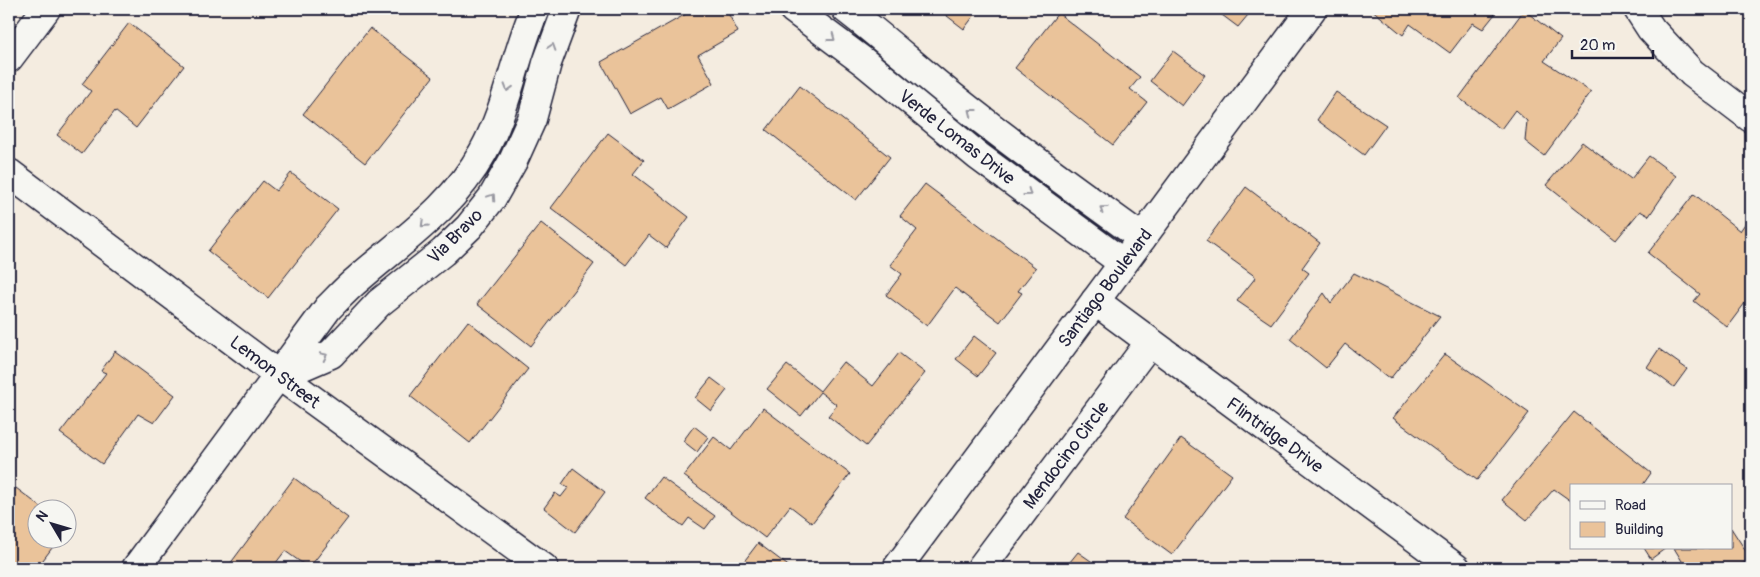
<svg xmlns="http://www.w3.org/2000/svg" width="1760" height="577" font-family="Pangolin,sans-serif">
	<rect width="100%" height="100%" fill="#f4ece0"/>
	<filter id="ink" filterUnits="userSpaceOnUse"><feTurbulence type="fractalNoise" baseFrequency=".02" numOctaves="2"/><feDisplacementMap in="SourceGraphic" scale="10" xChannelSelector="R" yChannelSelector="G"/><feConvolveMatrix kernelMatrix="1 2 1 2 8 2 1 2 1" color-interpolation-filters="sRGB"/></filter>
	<g filter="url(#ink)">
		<path fill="#eac39a" stroke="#22223b" d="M695,9H726L738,32L698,55L714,83L668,109L661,97L630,114L601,62Z
			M938,9H979L964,29Z
			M1214,9H1253L1238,27Z
			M1371,9H1499L1483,29L1473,23L1450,53L1410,24L1403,35Z
			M1524,10L1561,39L1544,61L1591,92L1544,156L1525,141L1527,121L1515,110L1501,129L1459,98Z
			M1058,13L1140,77L1130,89L1147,102L1113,145L1015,68Z
			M129,23L184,66L136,128L115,111L82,154L57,135L91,91L82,84Z
			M370,28L433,77L365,163L303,114Z
			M1173,51L1205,75L1182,106L1150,81Z
			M800,86L890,157L856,200L766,130Z
			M1336,92L1386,125L1364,155L1317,120Z
			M608,133L644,160L633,174L689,217L666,248L649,235L626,265L551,208Z
			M1582,142L1631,179L1649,156L1676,176L1649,216L1640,211L1616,240L1546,185Z
			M291,173L338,209L268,298L208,251L263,181L276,191Z
			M925,184L1036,268L1018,291L1022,293L1000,322L955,288L927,326L886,295L902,274L890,265L917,230L900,216Z
			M1246,187L1320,243L1302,268L1309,273L1271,324L1237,301L1256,277L1206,241Z
			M1694,194L1740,231L1749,218L1751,219V295L1727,327L1694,301L1700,294L1648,253Z
			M541,223L594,264L531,346L477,304Z
			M1354,273L1440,316L1390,379L1345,344L1326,368L1290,339L1324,293L1331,303Z
			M468,321L528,369L470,443L410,396Z
			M974,336L996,353L978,376L956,359Z
			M1659,349L1687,369L1674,387L1647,367Z
			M115,351L175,395L154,423L138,414L102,464L60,433L106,373L101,371Z
			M899,353L925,373L866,446L828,416L837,405L820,392L801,416L767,389L787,365L820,391L843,362L873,386Z
			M1445,354L1529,413L1477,480L1393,418Z
			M711,378L727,390L711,411L695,398Z
			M763,408L850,474L812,523L790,506L765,538L684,476L714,437L731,450Z
			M1574,412L1651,473L1642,486H1571V501L1554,489L1527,520L1502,500Z
			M694,426L708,437L697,452L683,441Z
			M1181,438L1232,475L1172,555L1123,519Z
			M573,468L605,492L575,532L544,508L555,493L561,497L568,488L562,484Z
			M661,477L715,516L705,529L689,518L683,526L645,498Z
			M294,478L348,518L309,568L285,551L272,568H227Z
			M16,488L45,510H38V540H58L37,568H9V498Z
			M1731,528L1751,559L1734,568H1681L1685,566L1674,548H1731Z
			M758,543L791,568H739Z
			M1644,548H1666L1651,559Z
			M1078,552L1101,568H1065Z"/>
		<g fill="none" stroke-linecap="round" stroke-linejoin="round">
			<defs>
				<path id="minor" d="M793,9L864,62L978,156L1123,263
					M846,9C884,38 920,71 958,101C1018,149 1080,193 1142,238
					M1638,9L1651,29L1692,73L1751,118
					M9,58L46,9
					M1095,301L1456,568
					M280,376L331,354L379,303L443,252L469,227L492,198L513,161L532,119L547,63L567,9
					M136,568L328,308C338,298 347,288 358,279C405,238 452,208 483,152C508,107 515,55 535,9
					M981,568L1150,342"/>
				<path id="tertiary" d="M9,173L280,376L544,568
					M897,568L1312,9"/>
			</defs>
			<use href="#minor" stroke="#22223b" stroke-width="31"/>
			<use href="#tertiary" stroke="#22223b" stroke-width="31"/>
			<use href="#minor" stroke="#f6f6f2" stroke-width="28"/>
			<use href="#tertiary" stroke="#f6f6f2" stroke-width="28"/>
		</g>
		<defs><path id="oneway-chevron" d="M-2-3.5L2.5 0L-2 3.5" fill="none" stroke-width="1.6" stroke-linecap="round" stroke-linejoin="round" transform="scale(1.25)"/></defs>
		<g stroke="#9797a0">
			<use href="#oneway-chevron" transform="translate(832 38) rotate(37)"/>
			<use href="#oneway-chevron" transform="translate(552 47) rotate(-72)"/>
			<use href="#oneway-chevron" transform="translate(508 88) rotate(107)"/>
			<use href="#oneway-chevron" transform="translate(972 112) rotate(-142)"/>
			<use href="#oneway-chevron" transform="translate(1028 193) rotate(36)"/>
			<use href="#oneway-chevron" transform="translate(492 197) rotate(-56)"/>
			<use href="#oneway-chevron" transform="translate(1103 209) rotate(-144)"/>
			<use href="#oneway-chevron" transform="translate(424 224) rotate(136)"/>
			<use href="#oneway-chevron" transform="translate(324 356) rotate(-26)"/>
		</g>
	</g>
	<g text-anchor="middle" stroke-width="4.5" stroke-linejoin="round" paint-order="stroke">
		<g font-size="18" fill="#22223b" stroke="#f6f6f2">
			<text transform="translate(957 137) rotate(38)" y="6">Verde Lomas Drive</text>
			<text transform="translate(455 236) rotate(-45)" y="6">Via Bravo</text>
			<text transform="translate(1105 288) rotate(-53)" y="6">Santiago Boulevard</text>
			<text transform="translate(275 372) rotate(37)" y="6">Lemon Street</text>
			<text transform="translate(1275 435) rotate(36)" y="6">Flintridge Drive</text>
			<text transform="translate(1066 455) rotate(-53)" y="6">Mendocino Circle</text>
		</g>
	</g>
	<rect width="1760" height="577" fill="none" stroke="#f6f6f2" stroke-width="30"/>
	<rect x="15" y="15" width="1730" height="547" fill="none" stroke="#22223b" stroke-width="2" filter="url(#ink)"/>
	<rect x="1570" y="484" width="162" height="65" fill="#f6f6f2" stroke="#a1a1a9"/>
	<rect x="1580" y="501" width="25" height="8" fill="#f6f6f2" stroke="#a1a1a9"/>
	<text x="1615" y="510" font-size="15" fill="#22223b">Road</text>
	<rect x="1580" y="522" width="25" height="15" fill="#eac39a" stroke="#a1a1a9"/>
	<text x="1615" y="534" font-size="15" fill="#22223b">Building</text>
	<g transform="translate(52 524) rotate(308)"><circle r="24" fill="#f6f6f2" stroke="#a1a1a9"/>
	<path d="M0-4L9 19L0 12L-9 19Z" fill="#22223b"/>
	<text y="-8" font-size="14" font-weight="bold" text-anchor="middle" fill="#22223b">N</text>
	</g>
	<path d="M1572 50v8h81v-8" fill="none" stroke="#22223b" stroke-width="2.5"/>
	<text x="1580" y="50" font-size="15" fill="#22223b" stroke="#f6f6f2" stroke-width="4" paint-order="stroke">20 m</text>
</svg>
